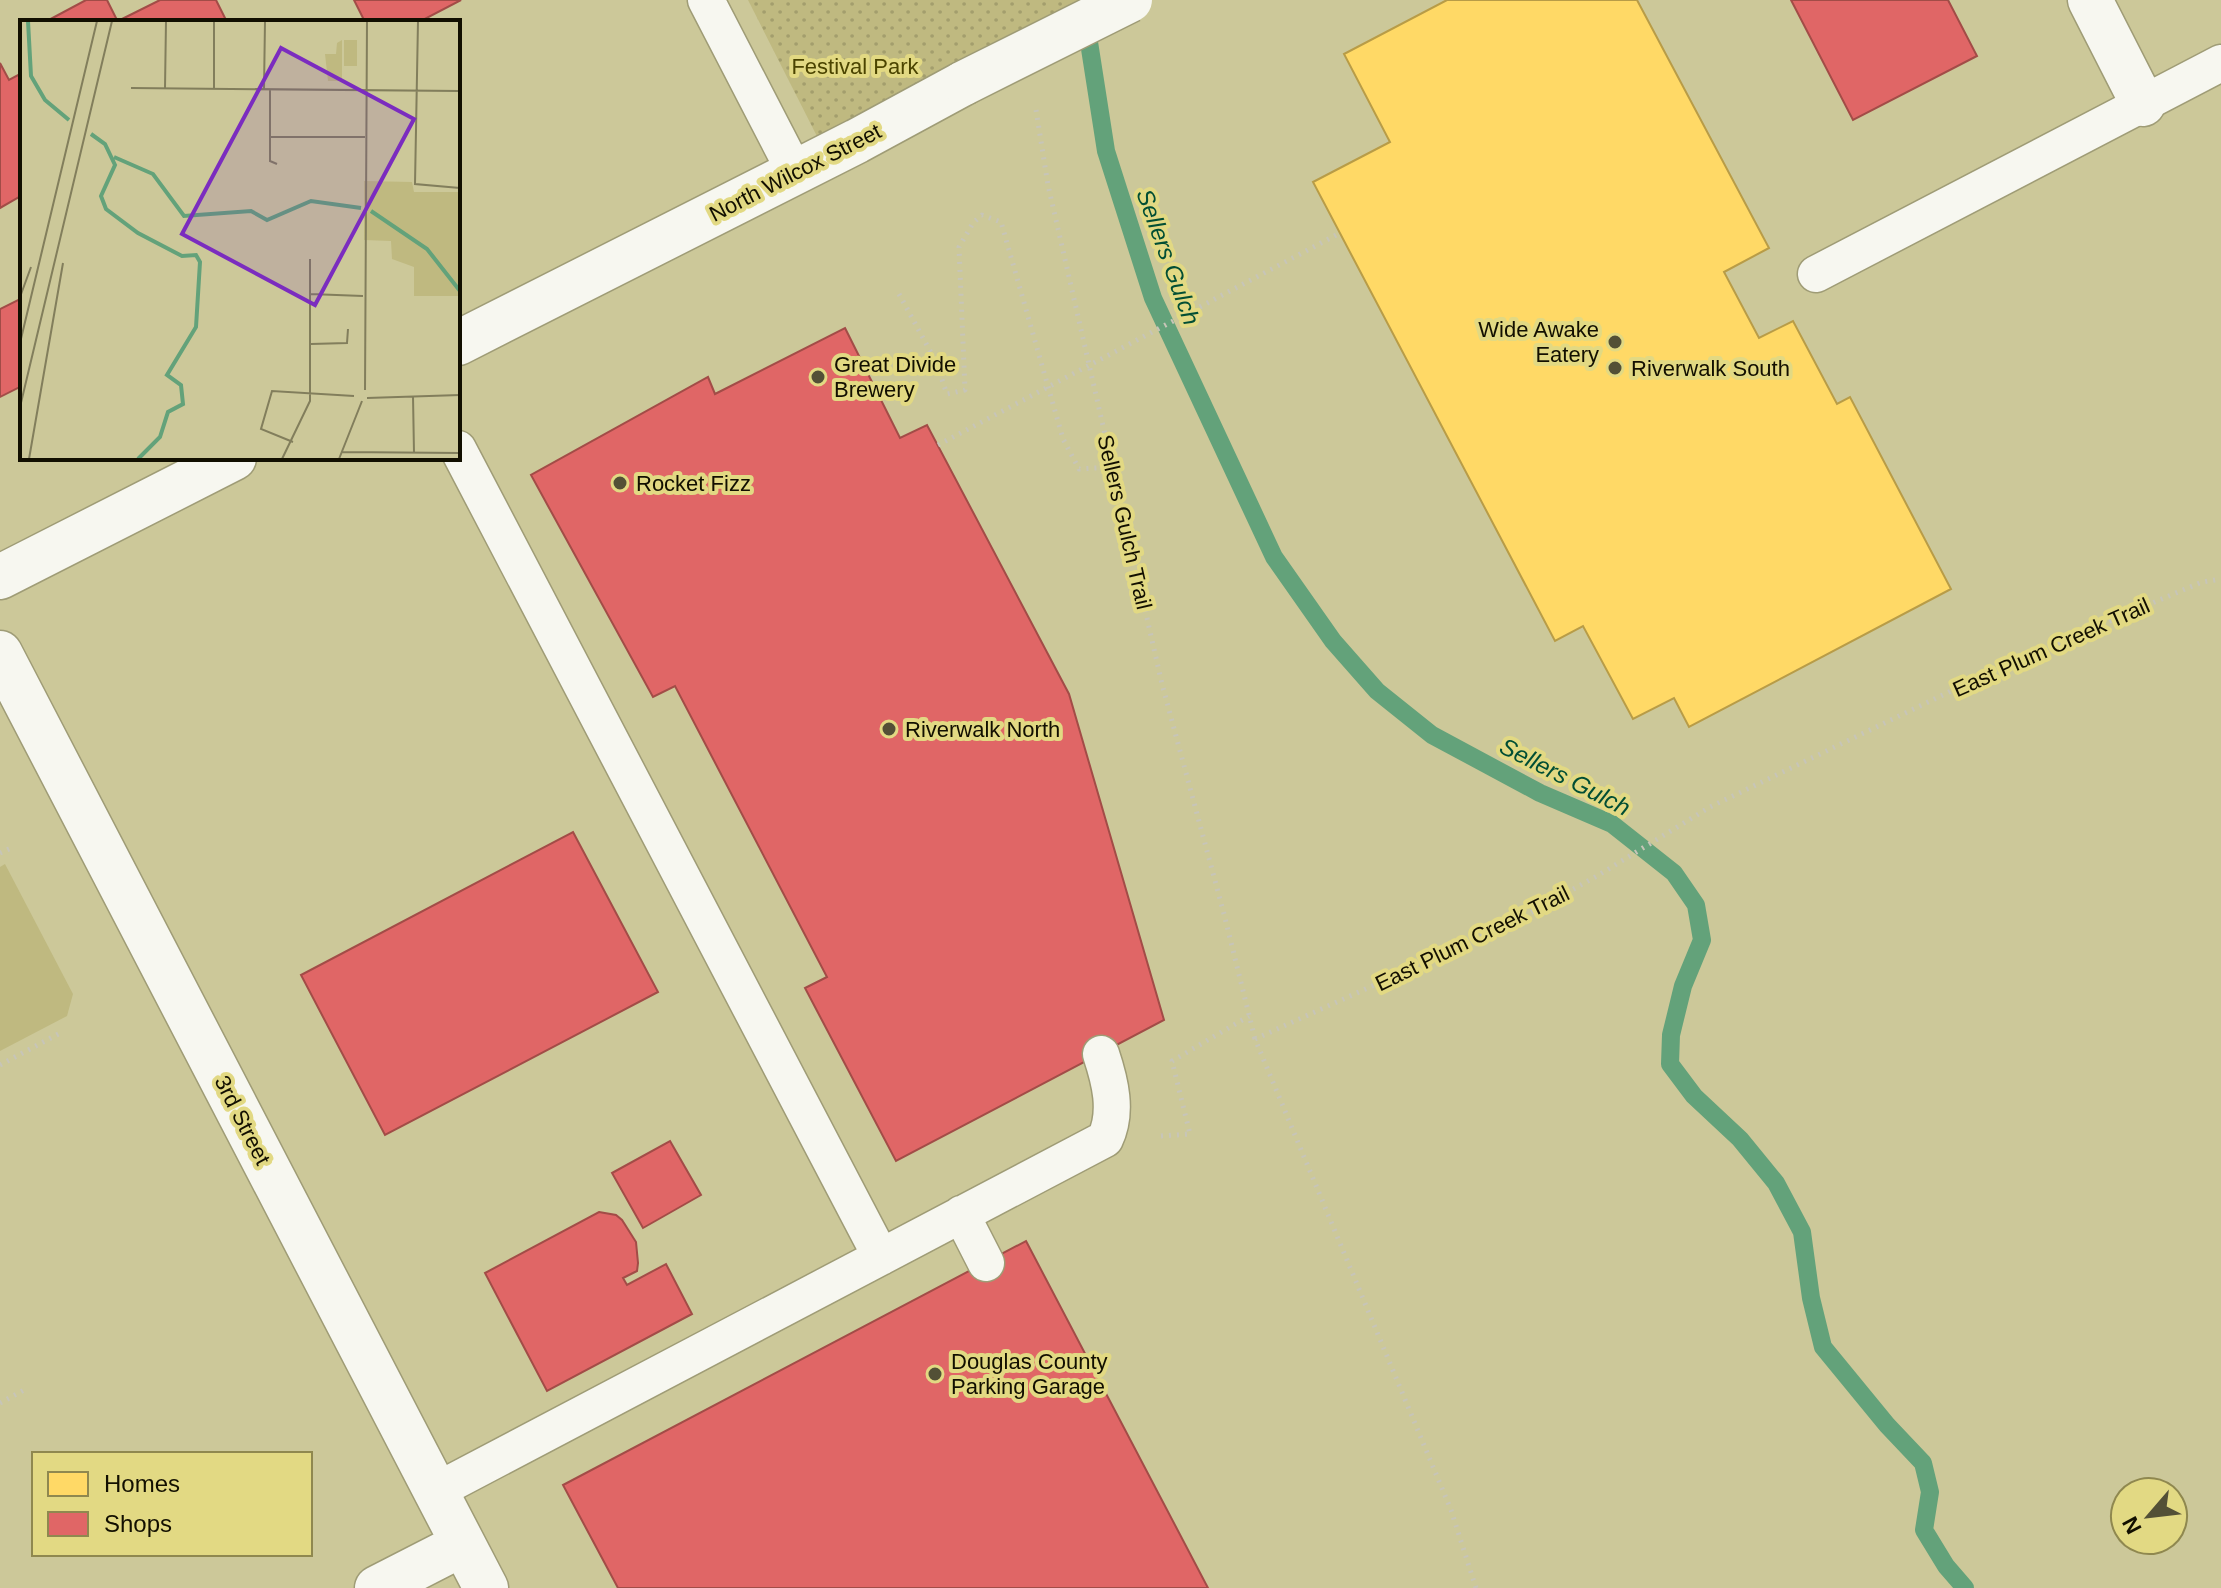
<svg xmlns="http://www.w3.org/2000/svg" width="2221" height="1588" font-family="Helvetica,sans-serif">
	<defs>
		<pattern id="park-dots" width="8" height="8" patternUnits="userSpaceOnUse" patternTransform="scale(2)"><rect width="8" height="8" fill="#bfb980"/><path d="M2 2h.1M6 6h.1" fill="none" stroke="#a39e6d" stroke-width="1.8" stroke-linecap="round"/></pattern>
	</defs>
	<rect width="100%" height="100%" fill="#ccc899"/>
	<path fill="#bfb980" d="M5,864L73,994L67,1016L0,1051V867Z"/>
	<path fill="url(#park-dots)" d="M748,0H1128L827,156Z"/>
	<path fill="#ffd966" stroke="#b89c47" stroke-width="2" d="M1447,0H1637L1769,248L1724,272L1759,338L1793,321L1837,404L1850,397L1951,589L1689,727L1674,698L1633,719L1583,626L1555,641L1313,182L1390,142L1344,54Z"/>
	<path fill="#e06666" stroke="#a24c47" stroke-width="2" d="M86,0H107L118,22H45Z
		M160,0H216L227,22L118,21Z
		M354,0H461L419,22H365Z
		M1791,0H1948L1977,56L1853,120Z
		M0,63L9,80L22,73V198L21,196L0,208Z
		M22,298V386L0,397V309Z
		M845,328L900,438L927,425L1069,694L1164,1020L896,1161L805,988L827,977L675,686L653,697L531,475L708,377L715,394Z
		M573,832L658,992L385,1135L301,975Z
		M670,1141L701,1195L643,1228L612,1173Z
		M599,1212L616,1215L622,1220L636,1242L638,1263L637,1271L623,1278L627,1285L666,1264L692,1314L547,1391L485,1273Z
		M1026,1241L1208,1588H618L563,1485Z"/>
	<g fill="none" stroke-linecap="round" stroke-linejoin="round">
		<path stroke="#63a27a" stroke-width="18" d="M1086,23L1106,151L1153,298L1274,557L1333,641L1377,691L1432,735L1540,793L1612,824L1674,873L1696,905L1702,940L1683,986L1671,1035L1670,1064L1694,1096L1740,1139L1776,1183L1802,1232L1811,1298L1823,1347L1887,1425L1923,1463L1930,1492L1924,1530L1946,1566L1965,1588"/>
		<defs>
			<path id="service" d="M706,0L795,172
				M1816,274L2221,63
				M458,449L881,1257
				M961,1214L986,1263
				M436,1491L1105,1139C1118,1112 1110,1081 1101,1054"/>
			<path id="minor" d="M2090,0L2143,104
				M0,653L486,1588
				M377,1588L463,1544"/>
			<path id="primary" d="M458,343L857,141L964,83
				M0,577L234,458"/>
		</defs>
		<use href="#service" stroke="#9f9c76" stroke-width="39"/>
		<use href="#minor" stroke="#9f9c76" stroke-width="47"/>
		<use href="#primary" stroke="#9f9c76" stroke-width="47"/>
		<path stroke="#c7c5b8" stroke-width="5" stroke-dasharray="2 6" stroke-linecap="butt" d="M1036,110L1048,185L1162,684L1224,914L1255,1039
			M899,294L935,360L947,394L965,390L959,247L973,223L982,215L1001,222L1063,439L1079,469L1113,467
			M0,853L11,848
			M0,1065L62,1032
			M1161,1136L1190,1134L1172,1061L1249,1016
			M0,1403L26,1389
			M1476,1588L1451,1510L1255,1039L1516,921L1597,876L1710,807L2003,666L2202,582L2221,579"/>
		<use href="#service" stroke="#f7f7f0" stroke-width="36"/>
		<use href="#minor" stroke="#f7f7f0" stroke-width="44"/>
		<use href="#primary" stroke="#f7f7f0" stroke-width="44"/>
		<defs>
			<path id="primary-bridge" d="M964,83L1130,0"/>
		</defs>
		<use href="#primary-bridge" stroke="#9f9c76" stroke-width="47" stroke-linecap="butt"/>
		<path stroke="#c7c5b8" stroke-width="5" stroke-dasharray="2 6" stroke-linecap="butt" d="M938,445L1340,233"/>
		<use href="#primary-bridge" stroke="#f7f7f0" stroke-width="44"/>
	</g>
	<g fill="#535036" stroke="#e2d983" stroke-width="3">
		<circle cx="1615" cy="342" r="8"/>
		<circle cx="1615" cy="368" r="8"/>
		<circle cx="818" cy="377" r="8"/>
		<circle cx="620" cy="483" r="8"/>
		<circle cx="889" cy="729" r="8"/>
		<circle cx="935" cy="1374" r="8"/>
	</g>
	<g text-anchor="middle" stroke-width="8" stroke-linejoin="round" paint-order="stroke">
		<g font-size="22" fill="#4b4400" stroke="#e2d983">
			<text x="855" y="74">Festival Park</text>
		</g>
		<g font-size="22" fill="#120f00" stroke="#e2d983">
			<text transform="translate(795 172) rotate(-27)" y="8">North Wilcox Street</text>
			<text transform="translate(1125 522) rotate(77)" y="8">Sellers Gulch Trail</text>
			<text transform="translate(2051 647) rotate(-24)" y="8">East Plum Creek Trail</text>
			<text transform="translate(1472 938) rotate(-26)" y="8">East Plum Creek Trail</text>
			<text transform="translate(243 1120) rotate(63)" y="8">3rd Street</text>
		</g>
		<g font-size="22" fill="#120f00" stroke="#e2d983" text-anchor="start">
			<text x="1599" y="337" text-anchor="end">Wide Awake<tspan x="1599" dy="25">Eatery</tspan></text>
			<text x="834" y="372">Great Divide<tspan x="834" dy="25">Brewery</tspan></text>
			<text x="1631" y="376">Riverwalk South</text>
			<text x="636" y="491">Rocket Fizz</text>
			<text x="905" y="737">Riverwalk North</text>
			<text x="951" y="1369">Douglas County<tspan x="951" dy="25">Parking Garage</tspan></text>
		</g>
		<g font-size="24" font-style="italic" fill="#014e34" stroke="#e2d983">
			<text transform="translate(1168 257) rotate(70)" y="8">Sellers Gulch</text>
			<text transform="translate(1565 777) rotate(27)" y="8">Sellers Gulch</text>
		</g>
	</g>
	<g transform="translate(20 20)">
		<rect width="440" height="440" fill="#ccc899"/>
		<path d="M322,20V61H308L305,34H316L317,23ZM324,20H337V46H324Z" fill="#bfb980"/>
		<path d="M344,161L392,162L394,172H440V276H394V247L372,239L371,221L344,220Z" fill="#bfb980"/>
		<path fill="none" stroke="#63a27a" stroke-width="4" d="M8,1L11,56L25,80L49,100M71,114L85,124L95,145L81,176L86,189L118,213L162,236L176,235L180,242L176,307L147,355L161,365L163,384L148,392L140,417L118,439M94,137L133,154L164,196L231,191L247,200L291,181L341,188M351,191L407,229L440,271"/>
		<path fill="none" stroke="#827e5c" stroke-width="2" d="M398,1L395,164L440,168M111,68L439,71M145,68L146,1M194,69V1M244,69L245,1M250,69V141L257,144M250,117H345M290,274L343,276M0,277L11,247M0,323L77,1M291,324L327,323L328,309M345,370L347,1M393,376L394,433M347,378L440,375M0,387L92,1M273,422L241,409L252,371L334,376M322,432L440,433M9,439L43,243M262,439L290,381V239M319,439L342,381"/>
		<path fill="#7b2cbf" fill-opacity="0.15" stroke="#7b2cbf" stroke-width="4" d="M261,28L394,99L295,285L162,214Z"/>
		<rect width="440" height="440" fill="none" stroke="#120f00" stroke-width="4"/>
	</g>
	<rect x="32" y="1452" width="280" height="104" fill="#e2d983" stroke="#8f884f" stroke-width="2"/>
	<rect x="48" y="1472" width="40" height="24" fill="#ffd966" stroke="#8f884f" stroke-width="2"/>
	<text x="104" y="1492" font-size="24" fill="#120f00">Homes</text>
	<rect x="48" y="1512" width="40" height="24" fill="#e06666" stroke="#8f884f" stroke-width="2"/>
	<text x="104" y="1532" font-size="24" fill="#120f00">Shops</text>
	<g transform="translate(2149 1516) rotate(242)"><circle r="38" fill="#e2d983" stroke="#8f884f" stroke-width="2"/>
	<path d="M0-6L14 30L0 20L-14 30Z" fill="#535036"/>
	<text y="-12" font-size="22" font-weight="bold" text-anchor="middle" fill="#120f00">N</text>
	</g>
</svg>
